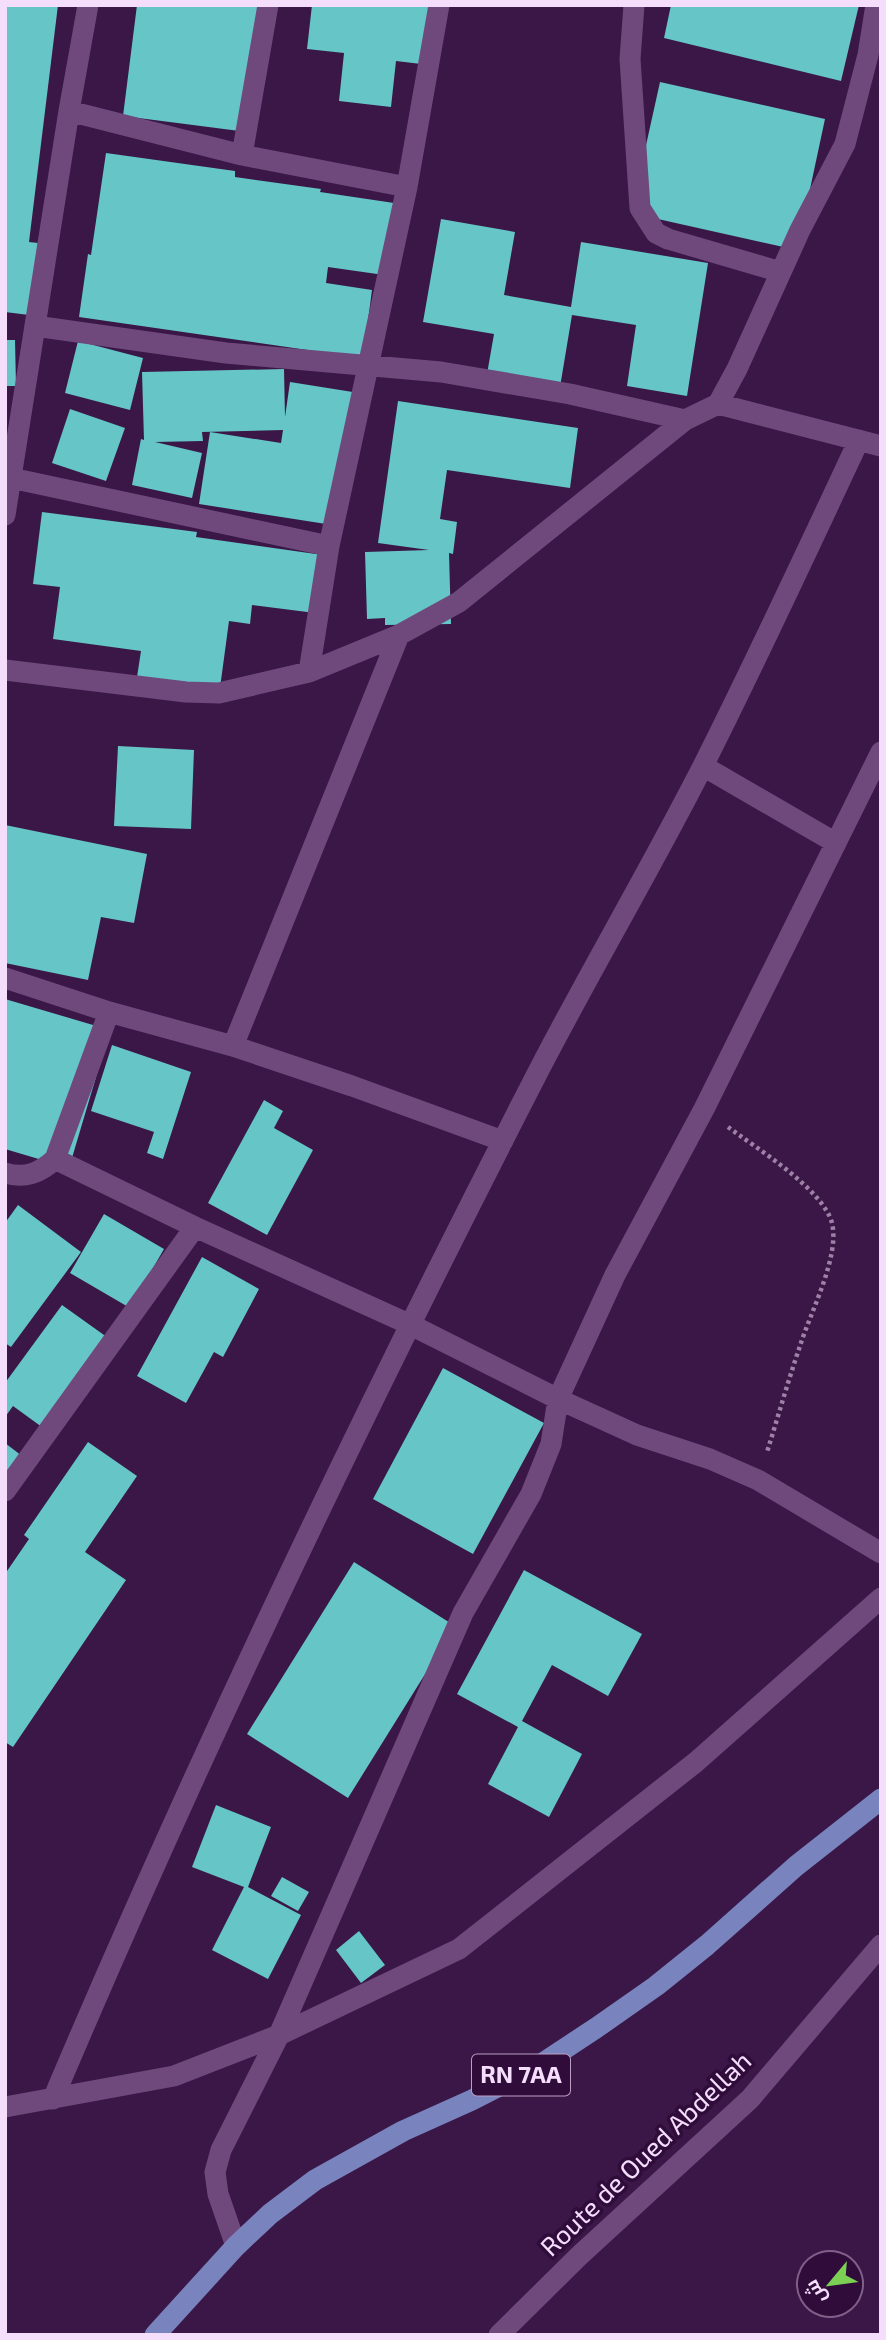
<svg xmlns="http://www.w3.org/2000/svg" width="886" height="2340" font-family="'Exo 2',Cairo,sans-serif">
	<rect width="100%" height="100%" fill="#3a1746"/>
	<path fill="#65c5c7" d="M5,5H58L29,242L38,243L29,315L5,312Z
		M137,5H271L255,133L123,116Z
		M312,5H444L438,66L396,61L391,107L339,101L344,53L307,49Z
		M671,5H859L841,81L664,38Z
		M660,82L825,119L797,250L631,213Z
		M106,153L235,171V177L321,189L320,192L394,203L384,275L328,267L326,283L372,290L363,358L79,317L88,254L91,255Z
		M441,219L515,232L504,295L571,307L581,242L708,263L687,396L627,386L636,325L572,315L560,387L487,374L494,334L423,322Z
		M5,340H15L16,386H5Z
		M78,341L143,358L130,410L65,393Z
		M284,369L285,417L290,382L359,393L339,526L199,504L210,432L281,443L283,430L202,432L203,441L155,442L202,453L192,498L132,485L141,439L144,440L142,372Z
		M398,401L578,428L570,488L447,470L440,519L457,522L453,554L449,553L451,624L385,625V618L367,619L365,552L429,550L378,543Z
		M70,409L125,428L106,481L52,463Z
		M42,512L197,532L196,537L330,556L323,614L252,605L250,624L229,621L220,688L137,677L141,651L53,639L60,587L33,584Z
		M118,746L194,750L191,829L114,826Z
		M5,825L147,854L134,923L101,917L88,980L5,963Z
		M5,999L110,1030L69,1168L5,1149Z
		M112,1045L191,1072L163,1159L147,1153L154,1132L91,1111Z
		M264,1100L283,1111L274,1128L313,1150L267,1235L208,1203Z
		M18,1205L81,1252L11,1347L5,1343V1223Z
		M104,1214L164,1249L130,1308L70,1273Z
		M202,1257L259,1289L223,1357L214,1352L186,1403L137,1376Z
		M62,1305L111,1340L46,1430L13,1406L5,1417V1383Z
		M443,1368L544,1423L473,1554L373,1499Z
		M88,1442L137,1476L85,1552L126,1580L13,1747L5,1742V1574L29,1539L24,1535Z
		M5,1443L26,1459L5,1486Z
		M354,1562L455,1626L348,1798L247,1734Z
		M524,1570L642,1634L608,1696L552,1665L522,1721L582,1754L549,1817L488,1784L518,1727L457,1694Z
		M216,1805L271,1827L248,1887L301,1915L268,1979L212,1950L244,1887L192,1867Z
		M282,1877L309,1892L298,1911L271,1896Z
		M359,1931L385,1965L361,1983L336,1950Z"/>
	<g fill="none" stroke-linecap="round" stroke-linejoin="round">
		<path stroke="#9d81a7" stroke-width="4.5" stroke-dasharray="3.5 3.5" stroke-linecap="butt" d="M728,1127C756,1148 823,1189 832,1223C840,1257 810,1313 800,1346C788,1381 778,1417 767,1452"/>
		<path stroke="#6f497c" stroke-width="21" d="M634,5L630,59L640,208L656,233L668,239L781,272
			M69,111L242,155L407,187
			M242,155L268,5
			M35,326L226,353L441,372L570,394L685,420
			M718,404L881,446
			M11,478L329,546
			M5,515L69,111L88,5
			M5,670L186,692L219,693L309,672L399,635L459,602L685,420L718,404L737,369L800,230L845,144L868,55L876,5
			M309,672L329,546L407,187L439,5
			M703,766L836,843
			M5,978L109,1012L233,1046L352,1086L503,1141
			M233,1046L399,635
			M55,1159L195,1227
			M5,1173C25,1179 40,1173 55,1159L109,1012
			M5,1491L195,1227L411,1325L558,1399L637,1435L710,1459L758,1480L881,1553
			M53,2099C201,1749 366,1406 540,1068C593,966 651,868 703,766C757,659 808,549 859,440
			M5,2107L174,2076L279,2035L459,1949L696,1762L881,1598
			M236,2246L218,2194L215,2172L221,2150L279,2035L463,1613L531,1494L551,1444L558,1399L615,1275L704,1109L881,752
			M499,2335L579,2256L750,2099L881,1945"/>
		<path stroke="#7984bf" stroke-width="21" d="M155,2335L236,2246L270,2214L315,2180L403,2131L472,2100L540,2065L596,2028L656,1986L707,1945L796,1866L881,1799"/>
	</g>
	<g text-anchor="middle" stroke-width="7" stroke-linejoin="round" paint-order="stroke">
		<rect fill="#300c3b" stroke="#b99fc2" stroke-width="2" x="472" y="2054.5" width="98" height="41" rx="5"/>
		<g font-size="24" font-weight="bold" fill="#f4defc">
			<text x="521" y="2083">RN 7AA</text>
		</g>
		<g font-size="26" fill="#f4defc" stroke="#300c3b">
			<text transform="translate(646 2154) rotate(-44)" y="9">Route de Oued Abdellah</text>
		</g>
	</g>
	<rect width="886" height="2340" fill="none" stroke="#f4defc" stroke-width="14"/>
	<g transform="translate(830 2284) rotate(241)"><circle r="33" fill="#300c3b" stroke="#7e6088" stroke-width="2"/>
	<path d="M0-5L12 26L0 18L-12 26Z" fill="#7cd155"/>
	<text y="-10" font-size="19" font-weight="bold" text-anchor="middle" fill="#f4defc">ش</text>
	</g>
</svg>
